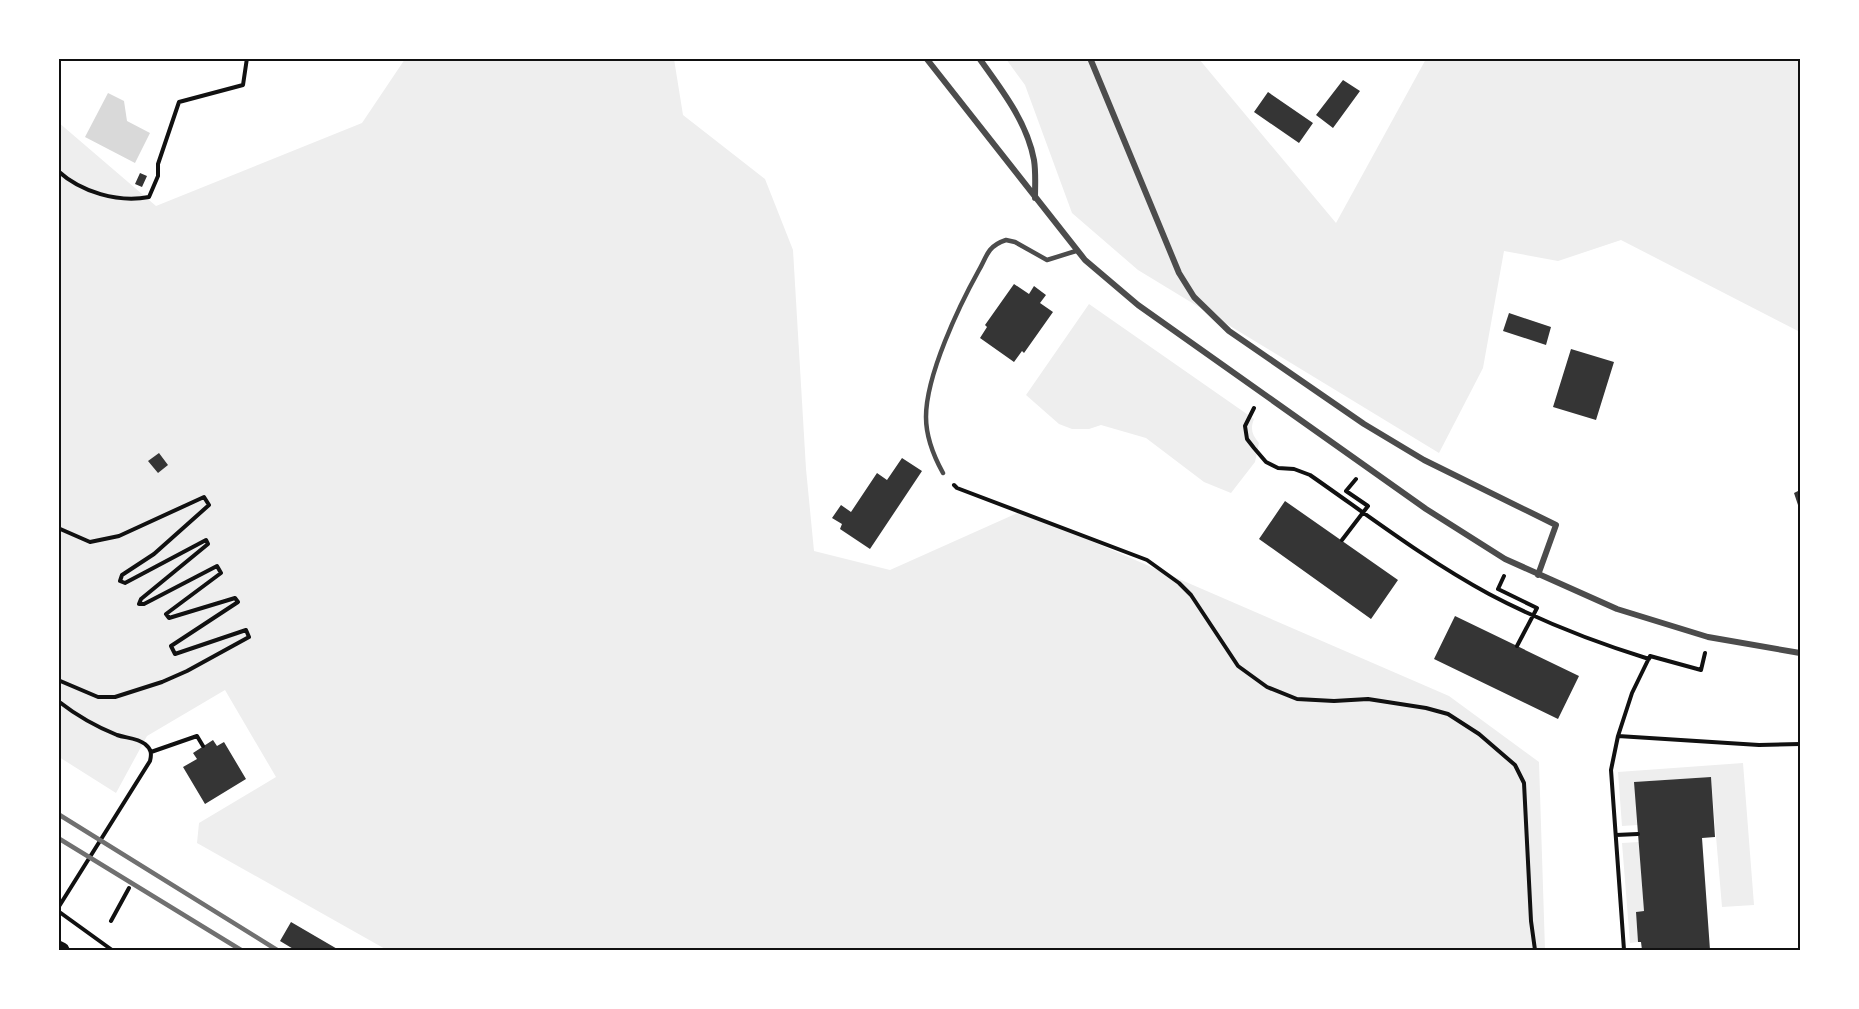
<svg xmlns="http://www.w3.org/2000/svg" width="1859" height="1009" font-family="Inter,sans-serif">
	<rect width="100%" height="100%" fill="#fff"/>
	<path fill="#eee" d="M405,59H674L683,115L765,179L793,250L806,469L814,551L890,570L1022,511L1449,696L1539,762L1545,950H387L197,843L199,823L276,777L225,690L147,736L116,793L59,757L58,122L156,206L362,123Z
		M1006,59H1199L1336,223L1426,59H1800V332L1621,240L1558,261L1504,251L1483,368L1439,453L1138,270L1072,213L1025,85Z
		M1089,304L1254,419C1250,429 1252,435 1259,443L1255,462L1231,493L1204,482L1146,438L1101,425L1089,429H1072L1059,424L1026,395Z
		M1743,763L1754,905L1722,907L1711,777L1635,782L1638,825L1622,826L1618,772Z
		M1639,842L1644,911L1636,912L1638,942L1630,943L1622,843Z"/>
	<path fill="#d9d9d9" d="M108,93L124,101L127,121L150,133L135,163L85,137Z"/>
	<path fill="#353535" d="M1343,80L1360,91L1333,128L1316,115Z
		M1268,92L1313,123L1299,143L1254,112Z
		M140,173L147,176L142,187L135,184Z
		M1014,284L1029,294L1034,286L1046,295L1040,303L1053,312L1024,353L1022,351L1014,362L980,338L987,327L985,325Z
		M1509,313L1551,327L1546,345L1503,331Z
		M1571,349L1614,362L1596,420L1553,407Z
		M159,453L168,465L158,473L148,461Z
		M902,458L922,471L870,549L840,529L842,524L832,518L841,505L851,512L877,473L887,480Z
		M1800,490V511L1794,493Z
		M1285,501L1398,580L1371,619L1259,539Z
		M1455,616L1579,676L1558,719L1434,659Z
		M213,740L217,746L224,742L246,779L205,804L183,767L197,759L193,753Z
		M1711,777L1715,837L1702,838L1710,950H1642L1641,942H1638L1636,912L1644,911L1634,782Z
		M291,922L339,950H295L280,941Z"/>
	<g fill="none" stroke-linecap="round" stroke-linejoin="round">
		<path stroke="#111" stroke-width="4" d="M58,171C81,192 118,203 149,197L158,176V164L179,102L243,85L247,58
			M1254,408L1245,426L1247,439L1254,448L1266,462L1278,468L1294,469L1310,475C1369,516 1426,560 1489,594C1540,621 1594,642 1649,659
			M954,485L957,488L1147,560L1179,583L1191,595L1238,666L1267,687L1297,699L1334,701L1368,699L1426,708L1448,714L1479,734L1515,765L1524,783L1531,921L1535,950
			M58,528L90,542L119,536L204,497L209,505L154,554L122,575L120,581L125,583L206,540L208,544L141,599L139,604H144L217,566L221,573L166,614L169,618L235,598L238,602L171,646L175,654L246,630L249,637L187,671L162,682L115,697H98L58,680
			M1342,540L1368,506L1346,491L1356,479
			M1504,576L1498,589L1537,608L1517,646
			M58,701C76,715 97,727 117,735C126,738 137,738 145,744C151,749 152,753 150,761L58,908
			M1618,736L1759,745L1800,744
			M151,752L197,736L203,746
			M1616,835L1638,834
			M58,911L112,950
			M111,921L129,888
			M1624,950L1611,770L1618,736L1632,693L1650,656L1701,670L1705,653"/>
		<path stroke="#4c4c4c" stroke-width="4.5" d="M943,473C933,455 926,437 926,417C926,375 959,306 979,270C983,263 986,255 990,250C994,245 1000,242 1006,240L1015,242L1047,260L1076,251"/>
		<path stroke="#4c4c4c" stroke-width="6" d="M926,58L1085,260L1138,305L1426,509L1505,559L1617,609L1708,637L1800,653
			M979,58C1002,90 1027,122 1034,160C1036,173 1035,185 1035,198
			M1090,58L1179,273L1194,297L1229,331L1364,424L1424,460L1556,525L1538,575"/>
		<path stroke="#111" stroke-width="15" d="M58,948L62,950"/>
		<path stroke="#707070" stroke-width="4.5" d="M58,814L277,950
			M58,838L241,950"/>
	</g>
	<rect width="1859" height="1009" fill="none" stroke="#ffffff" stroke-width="120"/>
	<rect x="60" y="60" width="1739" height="889" fill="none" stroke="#111" stroke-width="2"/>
</svg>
